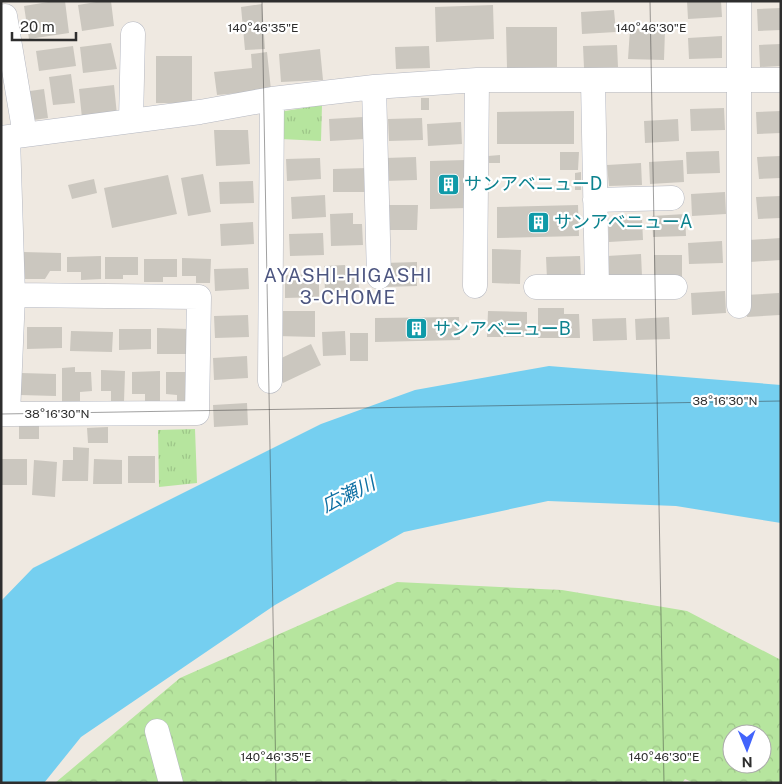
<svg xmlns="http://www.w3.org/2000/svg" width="782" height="784" font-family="'Public Sans','Noto Sans JP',sans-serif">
	<defs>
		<pattern id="grass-tufts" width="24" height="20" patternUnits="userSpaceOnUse" patternTransform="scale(1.25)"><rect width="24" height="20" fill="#b6e59e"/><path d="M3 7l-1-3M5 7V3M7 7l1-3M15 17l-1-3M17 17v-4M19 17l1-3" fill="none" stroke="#9dc588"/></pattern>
		<pattern id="forest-crowns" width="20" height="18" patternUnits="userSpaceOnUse" patternTransform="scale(1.25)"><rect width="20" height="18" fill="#b6e59e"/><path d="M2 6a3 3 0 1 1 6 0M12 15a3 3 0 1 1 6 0" fill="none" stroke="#9dc588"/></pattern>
	</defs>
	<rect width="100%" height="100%" fill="#efe9e1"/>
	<path fill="url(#grass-tufts)" d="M322,105L321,141L281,139L279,112Z
		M195,429L197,483L159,487L158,430Z"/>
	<path fill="url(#forest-crowns)" fill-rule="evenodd" d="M397,582L562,590L687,611L781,660V783H694L685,779L682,783H55L180,678ZM732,734H762V764H732Z"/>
	<path fill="#75cff0" d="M549,366L781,385V523L676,506L548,501L404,532L275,605L81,737L44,783H1V601L33,568L321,424L415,390Z"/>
	<path fill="#cbc7bf" d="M54,1H65L69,33L29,39L24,6Z
		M102,1H111L114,26L82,31L78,5Z
		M687,1H721L722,17L688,19Z
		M262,4L265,49L245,50L241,7Z
		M493,5L494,39L436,42L435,7Z
		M781,8V30L758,31L757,9Z
		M614,10L616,32L582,34L581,12Z
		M506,27H557V67L507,68Z
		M630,29L665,30L664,60L628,59Z
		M722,36V58L689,59L688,38Z
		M111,43L117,69L83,73L80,47Z
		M781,44V66L760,67L759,45Z
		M617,45L618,67L584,68L583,46Z
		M73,46L76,66L39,71L36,51Z
		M429,46L430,68L396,69L395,47Z
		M320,49L323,80L281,82L279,54Z
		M267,52L271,90L217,95L214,72L252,68L251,54Z
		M156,56H192V103H156Z
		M71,74L75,103L53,105L49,77Z
		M114,85L117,115L82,118L79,89Z
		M44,89L48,118L33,120L23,92Z
		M421,98H429V110H421Z
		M724,108L725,130L691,131L690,109Z
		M574,111V144H497V112Z
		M781,111V133L757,134L756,112Z
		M363,117L364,139L330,141L329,119Z
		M422,118L423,140L389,141L388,119Z
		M678,119L679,141L645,143L644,121Z
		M461,122L462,144L428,146L427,124Z
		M214,130H248L250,164L216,166Z
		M719,151L720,173L687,174L686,152Z
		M560,152H579L578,170H560Z
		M500,155V163H489L488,156Z
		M781,156V178L759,179L757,157Z
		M416,157L417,180L385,181V158Z
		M320,158L321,179L287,181L286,159Z
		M466,160L467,208L430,209V161Z
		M683,160L684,182L650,184L649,162Z
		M641,163L642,185L609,186L607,165Z
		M367,168V192H333V169Z
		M581,172V190H575V173Z
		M203,174L211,212L188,216L181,178Z
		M168,175L177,214L112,228L104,188Z
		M94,179L97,193L72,199L68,185Z
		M253,181L254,203L220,204L219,182Z
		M725,192L726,214L692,216L691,194Z
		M325,195L326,217L292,219L291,197Z
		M781,196V218L758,219L756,197Z
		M387,205H418L417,230H387Z
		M578,205L579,236L497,238V207Z
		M353,213V224H362L363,245L331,246L330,214Z
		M685,214L686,236L653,237L652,216Z
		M642,219L643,240L609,242L608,220Z
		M253,222L254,244L221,246L220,224Z
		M323,233L324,255L290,256L289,234Z
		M781,238V260L750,262L749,240Z
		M722,241L723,263L689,264L688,243Z
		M492,249L521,250L520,284L492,283Z
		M23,252L61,253V271H50L45,279H22Z
		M641,254L642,276L608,278L607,256Z
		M654,255H682V282H654Z
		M101,256V279L81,280V272H67V257Z
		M580,256L581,278L547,279L546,257Z
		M105,257H138V275H123V279H105Z
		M182,258L211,259L210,283H196V276H182Z
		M144,259H177V277H163V282H144Z
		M417,262V286L384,287V263Z
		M345,265L346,272L358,271L359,291L325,292L324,266Z
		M248,268L249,289L215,291L214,269Z
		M319,274V297L285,298V275Z
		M725,291L726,313L692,315L691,293Z
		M779,293L780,315L747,317L745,295Z
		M538,308H564V314H579L580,338H538Z
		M277,311H315V337L277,336Z
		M488,311L527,312V337H487Z
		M248,315L249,337L215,338L214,316Z
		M459,317L460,340L375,342V318Z
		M669,317L670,339L636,340L635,319Z
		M626,318L627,340L593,341L592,319Z
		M27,327H62V348L27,349Z
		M157,328L188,329V354H157Z
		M119,329H151V349L119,350Z
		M71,331L113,332L112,352L70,351Z
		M345,331L346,355L323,356L322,332Z
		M350,333H368V361H350Z
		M311,344L321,365L283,383L273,362Z
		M247,356L248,378L214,380L213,358Z
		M75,367V372H91L92,391L80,392V402L62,403V368Z
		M101,370L125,371L124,402H111V391H101Z
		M160,371V405H145V394H132V372Z
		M166,372H190L189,405H177V395L166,394Z
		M21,373L56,374V396L20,395Z
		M247,403L248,425L214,427L213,405Z
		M19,423H39V439H19Z
		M108,427V443H88L87,428Z
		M73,447L89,448L88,481H62L63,460H73Z
		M128,456H155V483H128Z
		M1,459H27V485H1Z
		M94,459L122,460V484H93Z
		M34,460L57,462L55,497L32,495Z"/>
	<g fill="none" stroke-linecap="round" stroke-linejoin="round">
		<defs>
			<path id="minor" d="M5,16L25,135
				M593,81L597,287
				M374,87L379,277
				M131,121L133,34
				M1,138L200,112L272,99L374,87L477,80H781
				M8,138L13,295
				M595,200L672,198
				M475,286L477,80
				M536,287H675
				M739,306V1
				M270,381L272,99
				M1,414H8L197,413L199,297L13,295L8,414
				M157,731L171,783"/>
		</defs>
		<use href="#minor" stroke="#b4b7c1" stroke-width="25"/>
		<use href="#minor" stroke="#fff" stroke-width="24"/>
	</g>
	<path fill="none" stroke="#2e2e2e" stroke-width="1" stroke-opacity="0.45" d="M262,1L276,783M650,1L664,783M1,414L781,401"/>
	<defs>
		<symbol id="building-square" viewBox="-11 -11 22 22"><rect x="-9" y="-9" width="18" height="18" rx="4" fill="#0f9aa8" stroke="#fff"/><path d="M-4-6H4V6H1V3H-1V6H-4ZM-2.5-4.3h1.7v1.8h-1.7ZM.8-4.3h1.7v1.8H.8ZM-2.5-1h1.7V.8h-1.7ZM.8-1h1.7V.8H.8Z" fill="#fff"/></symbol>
	</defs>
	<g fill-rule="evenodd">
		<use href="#building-square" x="436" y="172" width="25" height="25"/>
		<use href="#building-square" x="526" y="210" width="25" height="25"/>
		<use href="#building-square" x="404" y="316" width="25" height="25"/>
	</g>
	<g text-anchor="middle" stroke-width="4.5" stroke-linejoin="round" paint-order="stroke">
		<g font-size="18" fill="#0d838f" stroke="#fff" text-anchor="start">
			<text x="464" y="190">サンアベニューD</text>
			<text x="554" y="228">サンアベニューA</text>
			<text x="433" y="335">サンアベニューB</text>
		</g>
		<g font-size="19" letter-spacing="1" fill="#4d5680" stroke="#fff">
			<text x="348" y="282">AYASHI-HIGASHI<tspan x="348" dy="22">3-CHOME</tspan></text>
		</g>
		<g font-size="19" font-style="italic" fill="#0d6fa3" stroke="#fff">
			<text transform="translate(348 494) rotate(-26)" y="7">広瀬川</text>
		</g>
	</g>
	<g font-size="12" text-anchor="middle" fill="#2e2e2e" stroke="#fff" stroke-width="4.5" stroke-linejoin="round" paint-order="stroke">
		<text x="263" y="32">140°46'35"E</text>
		<text x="651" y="32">140°46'30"E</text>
		<text x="725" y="405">38°16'30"N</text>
		<text x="57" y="418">38°16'30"N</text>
		<text x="276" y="761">140°46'35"E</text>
		<text x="664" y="761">140°46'30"E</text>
	</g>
	<rect width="782" height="784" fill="none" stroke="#2e2e2e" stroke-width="5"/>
	<g transform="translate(747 749) rotate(179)"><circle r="24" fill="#ffffff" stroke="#ababab"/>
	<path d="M0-4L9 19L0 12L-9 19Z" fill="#4264fb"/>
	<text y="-8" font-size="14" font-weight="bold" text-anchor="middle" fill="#2e2e2e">N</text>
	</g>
	<path d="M12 32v8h64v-8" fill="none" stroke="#2e2e2e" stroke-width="2.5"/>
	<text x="20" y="32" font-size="15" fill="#2e2e2e" stroke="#ffffff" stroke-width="4" paint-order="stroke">20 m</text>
</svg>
